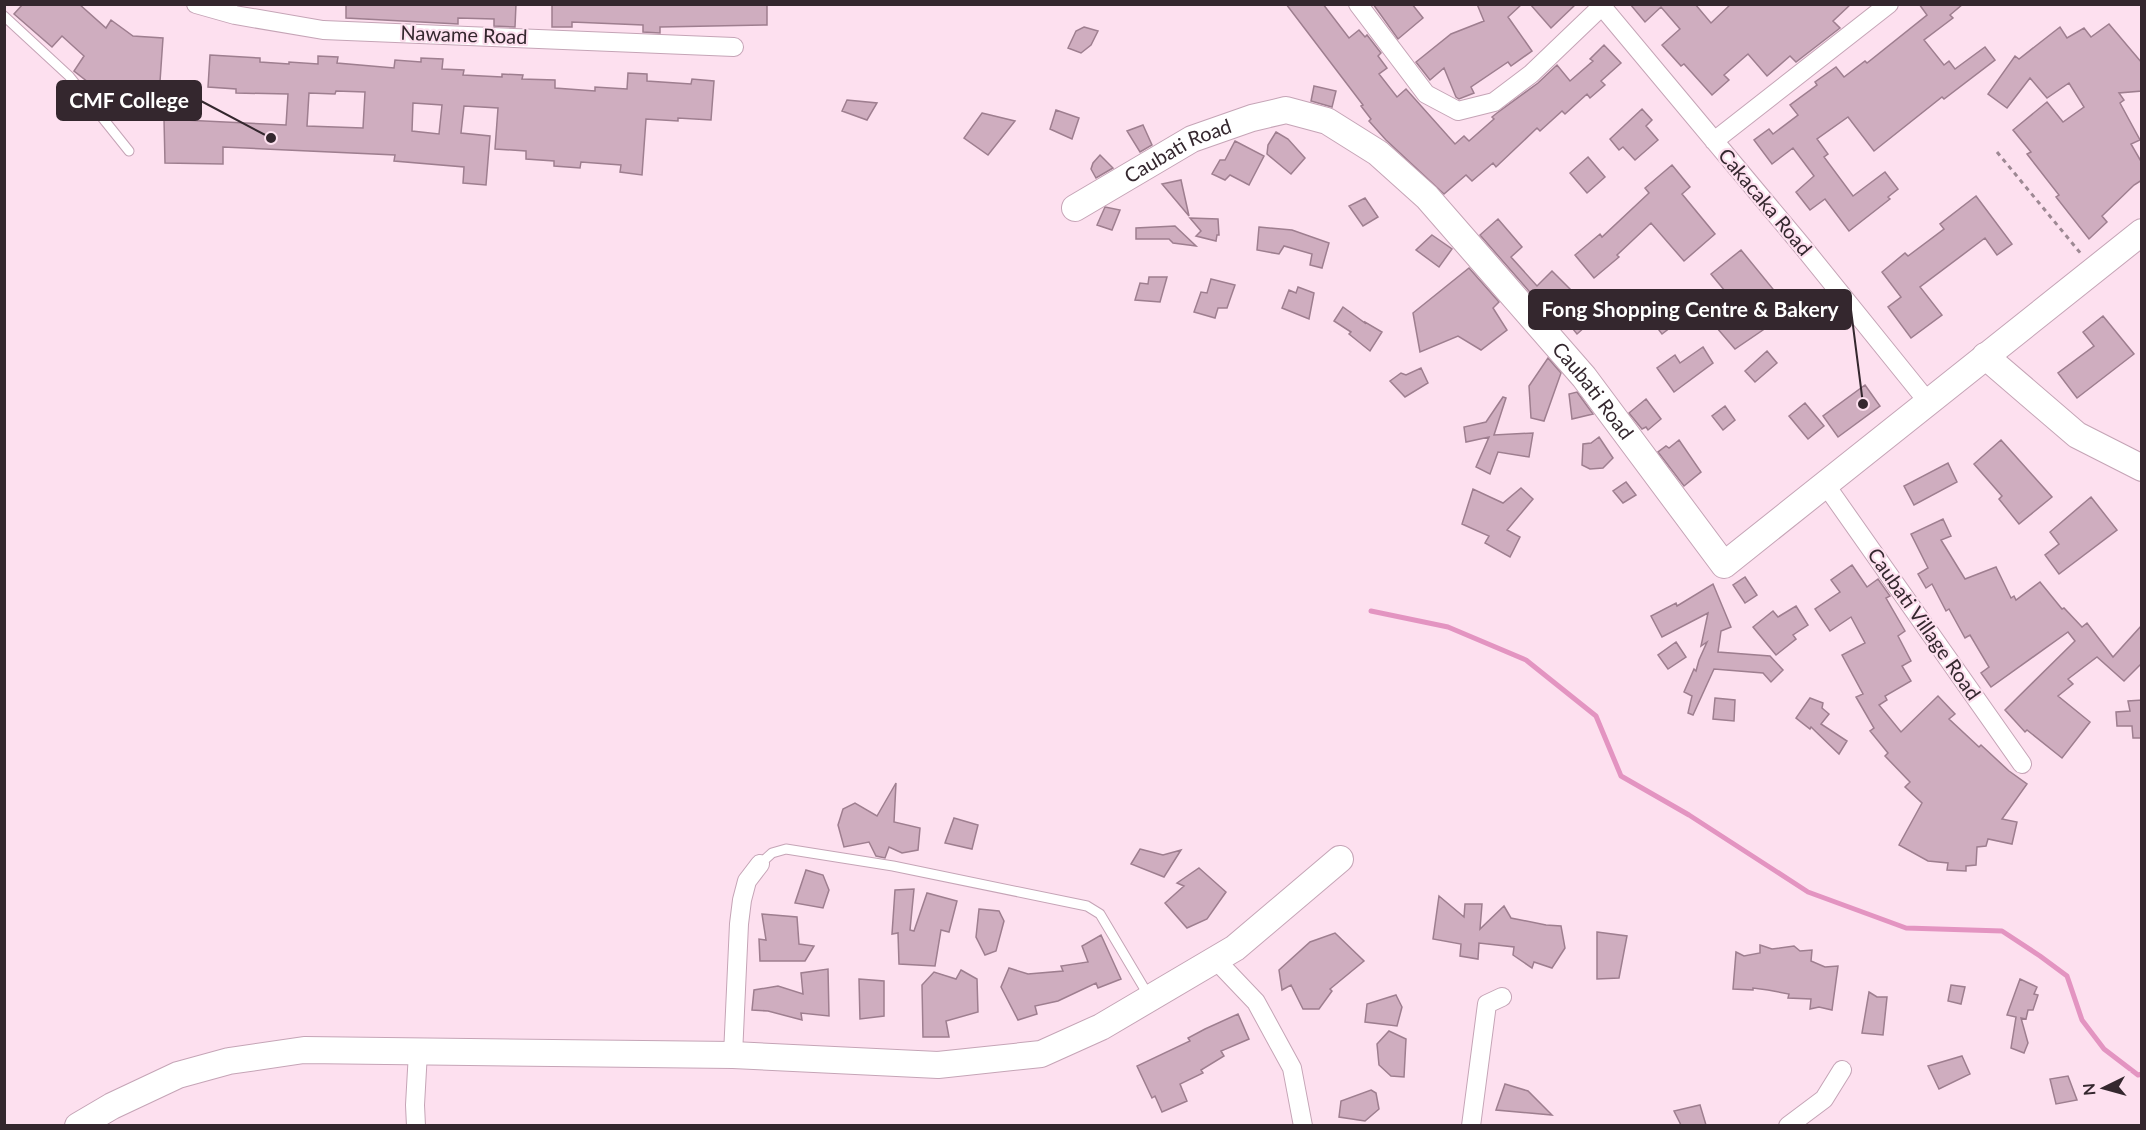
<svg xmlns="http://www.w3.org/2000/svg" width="2146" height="1130" font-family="Lato,sans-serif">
	<rect width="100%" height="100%" fill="#fde0ef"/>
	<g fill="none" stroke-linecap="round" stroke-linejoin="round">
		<path stroke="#e394c1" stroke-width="5" d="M1371,611L1448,627L1526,660L1596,716L1621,776L1689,815L1808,892L1906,928L2002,931L2040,956L2067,976L2082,1020L2104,1049L2138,1075L2142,1074"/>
	</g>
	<path fill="#cfadbf" stroke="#9e7e8f" stroke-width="1.5" fill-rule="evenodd" d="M23,4H79L106,28L111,20L133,36L163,38L159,96L102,93L74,71L84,56L62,36L52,47L14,14Z
		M346,4H516L515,27L494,26V19L458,18V24L346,18Z
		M552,4H767V25L660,27V33L643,32V25L572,22V27H552Z
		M1286,4H1323L1349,38L1359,30L1365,37L1367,35L1381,53L1378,56L1387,68L1379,74L1397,97L1406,89L1455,144L1464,136L1469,141L1494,119L1492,117L1497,113L1538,83L1557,65L1570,81L1593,61L1590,59L1604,45L1621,63L1601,81L1605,85L1590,98L1587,94L1565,114L1562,111L1540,131L1537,128L1496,167L1493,163L1472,181L1466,175L1444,194L1386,140L1369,121L1371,119L1361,106L1363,105Z
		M1373,4H1412L1423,18L1398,39Z
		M1477,4H1522L1508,17L1532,51L1511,66L1508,62L1471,87L1474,93L1459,99L1456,97L1444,68L1430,80L1416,62L1451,34L1484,21Z
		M1530,4H1576L1551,28Z
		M1630,4H1695L1711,23L1731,4H1851L1833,21L1840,28L1796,62L1790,56L1767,76L1748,54L1724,75L1729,80L1712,95L1684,64L1681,66L1662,45L1680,29L1661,7L1645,22Z
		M1919,4H1963L1950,15L1953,18L1924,40L1944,65L1949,61L1955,69L1985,47L1995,60L1944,99L1942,97L1874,151L1848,117L1817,139L1828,154L1824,157L1853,196L1885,172L1898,189L1888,197L1890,199L1849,231L1825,199L1810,210L1796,192L1814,176L1793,148L1772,164L1754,140L1769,129L1773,134L1798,115L1790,105L1817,85L1815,82L1836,67L1844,77L1865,61L1867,63L1927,15Z
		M2109,24L2142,63V91L2119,93L2124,100L2120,103L2140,140L2131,144L2142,163V180L2134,185L2102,216L2107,222L2089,239L2056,197L2059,195L2027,154L2031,152L2013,130L2047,102L2063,122L2084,107L2069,83L2047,98L2030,78L2007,108L1988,94L2015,56L2019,59L2060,27L2067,38L2084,28L2091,37Z
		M1084,27L1098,31L1091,45L1081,53L1068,48L1076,31Z
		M210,55L260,58V62L289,64V62L318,64V56L338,57L337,63L394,68L395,60L421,62V58L443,59L442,69L464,70L463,75L502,77V74L523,75L522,79L555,80V88L595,91V87L627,89L628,73L647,74V81L691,84L692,79L714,81L711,120L678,118V121L646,119L642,175L620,172L621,165L581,162L580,168L554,166V161L526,159V151L495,149L498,108L464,106L461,133L490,136L486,185L463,183L464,167L394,161L395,155L223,147V164L165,163L164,119L286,125L288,94L236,93V89L208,87ZM336,91L365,92L363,128L307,126L309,93L335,94ZM413,103L442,105L439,134L412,131Z
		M1314,86L1336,91L1332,107L1311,101Z
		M847,100L877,103L867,120L842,111Z
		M1642,109L1652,120L1646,126L1658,140L1635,160L1623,147L1619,150L1610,139Z
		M1056,110L1079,118L1072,139L1050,129Z
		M982,113L1015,121L988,155L964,138Z
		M1143,125L1152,145L1140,152L1127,131Z
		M1276,132L1288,139L1305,158L1291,174L1267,154L1268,145Z
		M1235,141L1264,156L1249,185L1230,175L1225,180L1212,174L1220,160H1225Z
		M1100,155L1113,168L1096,178L1091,169L1093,163Z
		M1588,157L1605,177L1587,193L1570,173Z
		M1672,165L1690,187L1682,194L1715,234L1684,261L1651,223L1617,255L1619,257L1594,278L1575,255L1600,234L1602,237L1649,193L1645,188Z
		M1181,180L1189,216L1162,184Z
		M1976,196L2012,244L1997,255L1985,238L1920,287L1942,315L1911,338L1888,307L1901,297L1882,272L1905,253L1908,256L1944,229L1940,224Z
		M1365,198L1378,217L1363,226L1349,206Z
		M1105,207L1120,210L1112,230L1097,225Z
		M1190,218L1218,219L1219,235H1217L1216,241L1196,236L1201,231Z
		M1498,219L1522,247L1511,257L1537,286L1552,271L1577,296L1595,318L1577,334L1560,313L1554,319L1549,314L1480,235Z
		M1175,226L1196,246L1173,243L1169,239H1136V228Z
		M1259,227L1292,230L1329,243L1322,268L1310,265L1312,254L1284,246L1279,254L1257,250Z
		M1432,235L1452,249L1439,267L1416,250Z
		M1741,250L1791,311L1735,349L1711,321L1734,302L1711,274Z
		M1469,268L1499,302L1493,308L1507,330L1481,350L1458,336L1420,352L1413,313Z
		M1149,277H1167L1160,302L1135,300L1140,283L1148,284Z
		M1211,279L1235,285L1227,308H1218L1215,318L1194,312L1201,292L1207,293Z
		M1298,287L1314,293L1309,319L1282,308L1289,290L1296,293Z
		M1663,298L1680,320L1662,334L1645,312Z
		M1343,307L1365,323V322L1382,332L1370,351L1349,334L1351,332L1334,321Z
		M2103,316L2134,354L2077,398L2058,373L2094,346L2083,332Z
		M1703,347L1713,363L1674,392L1657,368L1675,355L1680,363Z
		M1767,351L1777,363L1755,382L1745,371Z
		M1548,358L1561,373L1544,421L1531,418L1529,386Z
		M1421,368L1428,383L1405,397L1390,381L1401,373L1406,375Z
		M1865,385L1880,406L1838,437L1823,416Z
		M1577,392L1593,414L1572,419L1569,394Z
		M1503,397L1506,398L1494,435L1533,433L1529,457L1498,452L1490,474L1476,467L1489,437L1466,442L1464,427L1486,422Z
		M1646,399L1661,419L1648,430L1646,427L1642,429L1629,413Z
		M1805,403L1824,426L1808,439L1789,416Z
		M1725,406L1735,420L1723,430L1712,416Z
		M1599,437L1613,458L1603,468L1590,469L1582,465L1583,444L1591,443Z
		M1679,440L1701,472L1684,486L1658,452L1666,446L1669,448Z
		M2001,440L2052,497L2019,524L1999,499L2002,496L1974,464Z
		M1948,463L1957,482L1914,505L1904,486Z
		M1626,482L1636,495L1623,503L1613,491Z
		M1521,488L1533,499L1507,530L1520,537L1510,557L1485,543L1489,536L1462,524L1473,489L1503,503Z
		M2091,497L2117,530L2059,574L2045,555L2059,544L2050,532Z
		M1943,519L1951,536L1941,540L1965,579L1996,567L2011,598L2014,596L2016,600L2040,582L2062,609L2064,608L2082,627L2087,623L2113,657L2142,625V663L2124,681L2097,657L2068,679L2073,684L2058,696L2090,722L2062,758L2027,730L2025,732L2005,710L2075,641L2068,632L1991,687L1981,673L1989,667L1970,635L1965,638L1949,609L1946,611L1932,584L1926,588L1918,574L1928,568L1911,534Z
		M1852,565L1867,587L1878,579L1890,596L1886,598L1905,631L1898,636L1911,661L1902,666L1911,681L1885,696L1887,700L1879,705L1901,732L1938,696L1955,714L1949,719L1979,747L1981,745L2009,771L2027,784L2002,819L2017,822L2012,844L1988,839L1986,846L1977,847L1976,865L1966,866V871L1947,870L1948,863L1928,861L1899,845L1922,803L1905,787L1910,782L1885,756L1888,753L1870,731L1874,728L1856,697L1863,694L1842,655L1865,643L1851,617L1830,631L1815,609L1840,592L1831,580Z
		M1745,577L1757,595L1745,603L1733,585Z
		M1713,584L1731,627L1721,631L1718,652L1770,656L1783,670L1771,682L1763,673L1714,669L1693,715L1688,713L1692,696L1684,692L1694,669L1696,671L1699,660L1707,642L1701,646L1708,613L1662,637L1651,616L1676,603L1677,606Z
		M1796,606L1808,625L1793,635L1796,639L1776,655L1753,627L1773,611L1778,617Z
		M1676,642L1686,657L1668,669L1658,655Z
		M1715,698L1735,700L1734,721L1713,719Z
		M1810,698L1823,703L1822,708L1829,714L1821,724L1847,741L1839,754L1811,727L1810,729L1796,718Z
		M2142,700V738H2133L2132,726H2117L2116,712L2130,711L2128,701Z
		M896,783L894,822L920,828L918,850L902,853L889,847L885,858L876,856L869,842L844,847L838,825L843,809L855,803L877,816Z
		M954,818L978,825L972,849L945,843Z
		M1140,849L1163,855L1181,850L1164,877L1131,864Z
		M1199,868L1226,892L1207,919L1187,928L1165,903L1184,886L1177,883Z
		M806,870L823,875L829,890L823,908L795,903Z
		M914,889L910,930L914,931L927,893L957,901L949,932L941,930L935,966L899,964L898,933L892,934L895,890Z
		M1439,896L1464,917L1465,904H1482L1480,929L1504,906L1511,918L1546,925L1561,926L1565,948L1552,968L1534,962L1532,968L1513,955L1514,947L1479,943L1478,959L1460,956L1461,944L1433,939Z
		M979,909L999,911L1004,921L996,951L985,955L976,937Z
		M762,914L797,917L799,944L814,946L805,961H760L759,939L766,940Z
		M1597,932L1627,936L1619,978L1597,979Z
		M1335,933L1364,961L1330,989L1332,991L1319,1009H1303L1291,985L1282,990L1279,970L1310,942Z
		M1101,935L1121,979L1098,988L1096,983L1058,1001L1035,1006L1037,1014L1018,1020L1001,987L1009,968L1028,974L1063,971L1061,966L1088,962L1082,946Z
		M1760,945L1772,949L1794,946L1800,951L1812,950L1811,961L1825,967L1838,966L1832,1010L1819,1007L1810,1009L1811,999L1788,998L1789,994L1768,990L1753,988V990L1733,989L1736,952L1744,956L1760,953Z
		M828,969L829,1016L801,1013L802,1020L768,1011L752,1010L754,990L778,986L803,994L801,973Z
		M961,970L977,979L978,1012L946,1021L949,1037H923L922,985L934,972L956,979Z
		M859,979L884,981V1016L860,1019Z
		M2020,979L2037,987L2034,994L2038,995L2033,1010H2028L2026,1019L2021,1018L2028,1043L2024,1053L2011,1048L2016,1017L2007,1015Z
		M1951,985L1965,987L1961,1004L1948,1001Z
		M1869,992L1877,997H1887L1883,1035L1862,1033Z
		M1396,995L1402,1007L1397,1026L1365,1022L1367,1004Z
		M1238,1014L1249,1039L1221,1051L1224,1056L1201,1070L1203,1073L1180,1084L1187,1101L1162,1112L1155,1096L1152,1098L1137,1066L1190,1041L1188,1038L1205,1029Z
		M1389,1031L1406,1039L1404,1077L1391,1076L1379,1065L1377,1044Z
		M1962,1056L1970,1074L1939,1089L1928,1066Z
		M2068,1076L2077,1100L2056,1104L2050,1079Z
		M1505,1084L1528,1091L1552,1115L1496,1110Z
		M1371,1090L1376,1093L1379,1109L1365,1121L1339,1117L1341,1101Z
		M1700,1105L1706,1125H1681L1674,1111Z"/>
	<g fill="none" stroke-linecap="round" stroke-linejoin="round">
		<defs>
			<path id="lane" d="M4,16L69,76L129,151
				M760,864L772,853L786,849L893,866L1087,906L1100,914L1150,998"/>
			<path id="street" d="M196,4L235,15L323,30L734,47
				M1358,4L1426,94L1458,111L1494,102L1531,74L1601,7
				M1600,4L1803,247L1928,402
				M1714,141L1889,4
				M1825,484L2022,764
				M1215,959L1256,1002L1292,1068L1303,1126
				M733,1055L739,924L742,900L747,881L760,864
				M416,1126L415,1105L418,1052
				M1471,1126L1487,1004L1502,997
				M1788,1126L1824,1099L1842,1070"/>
			<g id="secondary">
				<path id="s1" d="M1075,208L1192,139L1252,118L1286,110L1327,121L1378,153L1427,197L1584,377L1724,565L2142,232"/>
				<path d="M1985,356L2077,435L2142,468"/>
				<path d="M78,1126L112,1106L178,1075L229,1061L304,1050L733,1055L938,1065L1041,1054L1101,1027L1235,948L1340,859"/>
			</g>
		</defs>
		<use href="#lane" stroke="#c5a4b6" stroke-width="11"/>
		<use href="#street" stroke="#c5a4b6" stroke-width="20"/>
		<use href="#secondary" stroke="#c5a4b6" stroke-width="28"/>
		<path stroke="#9d8893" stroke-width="3" stroke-dasharray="4.5 4.5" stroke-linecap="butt" d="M1997,152L2082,255"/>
		<use href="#lane" stroke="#fff" stroke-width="9"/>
		<use href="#street" stroke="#fff" stroke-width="18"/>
		<use href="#secondary" stroke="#fff" stroke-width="26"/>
	</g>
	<g text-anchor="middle" stroke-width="4.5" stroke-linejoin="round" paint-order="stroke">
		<g font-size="20" fill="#34272e" stroke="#fde0ef">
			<text transform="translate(464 35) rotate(2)" y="7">Nawame Road</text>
			<text dy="7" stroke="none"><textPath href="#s1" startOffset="118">Caubati Road</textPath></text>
			<text transform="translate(1765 202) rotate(50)" y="7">Cakacaka Road</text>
			<text dy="7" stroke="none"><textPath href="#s1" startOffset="658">Caubati Road</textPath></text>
			<text transform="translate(1924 624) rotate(55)" y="7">Caubati Village Road</text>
		</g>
	</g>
	<path fill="none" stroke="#34272e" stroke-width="2" d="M271 138L201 101M1863 404L1851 310"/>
	<g fill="#34272e" stroke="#fde0ef" stroke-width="2">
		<circle cx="271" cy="138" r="6"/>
		<circle cx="1863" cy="404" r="6"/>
	</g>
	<g fill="#34272e" stroke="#34272e" stroke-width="2">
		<rect x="57" y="81" width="144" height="39" rx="6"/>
		<rect x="1529" y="290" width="322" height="39" rx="6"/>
	</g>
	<g font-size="21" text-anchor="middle" font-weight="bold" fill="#fff">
		<text x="129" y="108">CMF College</text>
		<text x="1690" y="317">Fong Shopping Centre &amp; Bakery</text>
	</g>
	<rect width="2146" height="1130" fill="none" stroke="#34272e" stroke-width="12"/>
	<g transform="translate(2104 1088) rotate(265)" stroke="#fde0ef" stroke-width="4.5" paint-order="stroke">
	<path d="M0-4.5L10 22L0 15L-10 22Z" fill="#34272e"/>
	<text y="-9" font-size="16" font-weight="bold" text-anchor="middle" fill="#34272e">N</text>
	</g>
</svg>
